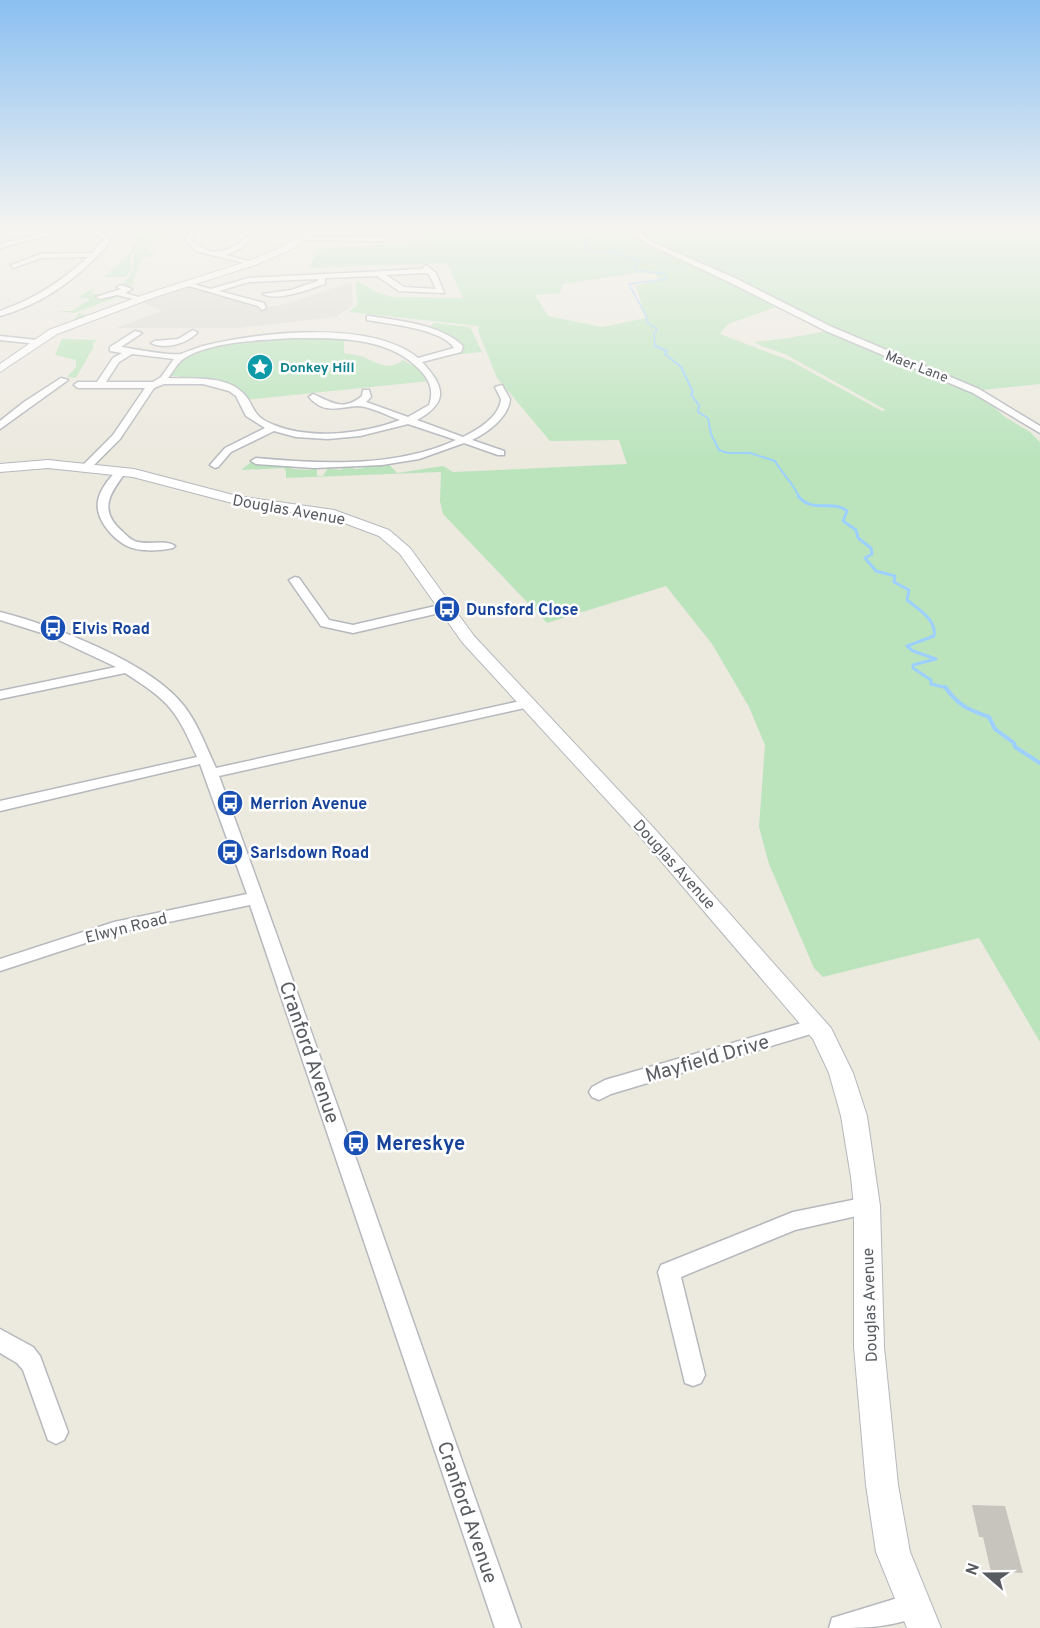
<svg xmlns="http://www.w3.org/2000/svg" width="1040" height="1628" font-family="Overpass,sans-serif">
	<rect width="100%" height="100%" fill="#ece9df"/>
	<path fill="#dcdbd4" d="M348,283L352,285L353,305L336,317L239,328H116L162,311L141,301L186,286L264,308L286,304Z"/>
	<path fill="#dcd8ce" d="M357,228H434L365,237H352Z"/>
	<path fill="#bbe4bd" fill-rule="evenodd" d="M143,228H154L131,255C129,265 135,267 126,277H104L129,254Z
		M156,228H166L145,251H155L150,257H142L132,286L122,285C131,275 135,270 133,257L135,252Z
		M434,228H624L654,247L715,274L776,307L728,324L720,334L791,361L882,411L886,410L785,354L761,346L755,342L789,338L827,331L901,364L981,395L1005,417L1030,432L1040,442V1042L979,938L823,977L814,968L769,864L759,827L765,745L749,707L712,644L666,586L547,623L443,514L440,501L441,472L286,478V471L284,468L241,470L251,462L293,466L292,469L311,470L312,467L317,470V476H323L328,468L341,470L342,467L353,466L354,469L364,468L363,465H385L384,463L387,462L397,473L443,466L453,472L627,464L619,440L550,441L497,378L478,331L479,326L349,312L357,305L356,283L359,282L378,293L393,297L463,298L447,263L309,268L317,249L430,241L420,230ZM638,273L655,274L660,279L636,286L646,318L602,327L548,316L535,295L560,293L563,284Z
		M632,228H1040V384L982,390L889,354L685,258Z
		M92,289H95L91,294H110L94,298L101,300L117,295L132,299L117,297L80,311L79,313L89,316L75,321H73L82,309L75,313L56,311H72L90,299L78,297Z
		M434,323L470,327L482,352L452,355L462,348L428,329Z
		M330,336L344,338V353C351,354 358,355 364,357C378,364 390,371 403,360L411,365L423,361L439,380L243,400L241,392L236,387L176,380L179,376H171C174,370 177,365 182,361C210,339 294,339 330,336Z
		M62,339L97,340L92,344L94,346L76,378L67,377L76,367V360L55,355Z"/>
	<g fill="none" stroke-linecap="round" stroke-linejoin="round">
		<path stroke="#9dd0fe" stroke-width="1.5" d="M570,228L584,230L582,233L586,239L583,241L587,243L585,246L590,251L613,252L641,262L634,267L637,270L665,274L667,279L629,284C636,300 643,305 648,323L657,329L654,334L655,347"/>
		<path stroke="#9dd0fe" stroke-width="2" d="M655,346L667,351L665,354L681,367L693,392L691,395L699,405L698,412L708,418L711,434L719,450L728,453H750L775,461C782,474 794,484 799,497"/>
		<path stroke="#9dd0fe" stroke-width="3" d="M798,496C813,514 832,499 847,511L843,521L856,530L858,538L871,548L872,554L865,558L876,571L895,576L894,582L909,590L907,600C918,609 937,620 934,636L907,646L913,651L936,659L913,665V668L931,680V684L947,688"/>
		<path stroke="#9dd0fe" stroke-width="4" d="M945,687C959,706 967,709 989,717L995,729L1014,743L1015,747L1040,763"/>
	</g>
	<path fill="#c6c4bd" d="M972,1505L1005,1506L1023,1573L991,1572L983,1537H979Z"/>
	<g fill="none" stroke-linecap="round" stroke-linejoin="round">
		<defs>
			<path id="minor" d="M63,228H73L0,248V244Z
				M84,228C95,228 103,231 110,239L109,243C80,277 43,304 0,316V311C34,299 61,282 88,257L41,258L13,268L11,265L41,254L92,253L104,239Z
				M191,228H197L191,240C203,251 215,255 230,248C237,245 241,244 244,237H248L249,241L243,247L226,255L255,263L252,265L196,251L185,240Z
				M627,228H634L652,242L735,278L832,327L979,389L1040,426V433L973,393L826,331L729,282L648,244Z
				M300,237H382L385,239L382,241L298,240Z
				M426,265L436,273L444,293L399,291L377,276L325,278V284C309,289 278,302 263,294L291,290L318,281V279L249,282L219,291L264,303L266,308L262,310L258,306L182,284L186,282L211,289L248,278L422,269ZM425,273L429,274L436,289L404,287L386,275Z
				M121,285L132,289L125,293L145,299L141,301L117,295L100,299L96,297L121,289L117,287Z
				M370,316C400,321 440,324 463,346L461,352L422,362C445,387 449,402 417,420L463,437C478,430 500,416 501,399L495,387L502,385L510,399C509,417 487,433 472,440L504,451V455H498L464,443L419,459L382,465L314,468L256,464L251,461L256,458C321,464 395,468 456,440L408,424L360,436L328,439L296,437L274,431L231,452L218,467L215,468L210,465L225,448L265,428L246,416L236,396L229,391L203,384H164L154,388L120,439L89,470L80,468L113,435L145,388H78L74,385L78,382H97L113,358L122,353L110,351V347L135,331L142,333L121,347C134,349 170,356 181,354C189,351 198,347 207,345C262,332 372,320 418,358L454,348C443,329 389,324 367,320V316ZM293,338C337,338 389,336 421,371C430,381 434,391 429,405L408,417L366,402L371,397L369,390H363L362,396C343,412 331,402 313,394L309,397C325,415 338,407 358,406C370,406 388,416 400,420C363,434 311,440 274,425C250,416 256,406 243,393C226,375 191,379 168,378C173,372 176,365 182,360C207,341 263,340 293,338ZM132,354L174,359L161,377L153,382H106L119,362Z
				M193,330L197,332L196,334C185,344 164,350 151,343L155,341L178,339Z
				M0,336L37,340L41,342L37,344L0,340Z
				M61,378L68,380L0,429V421L24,402Z
				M117,470L126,472C109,494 98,511 123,532C127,536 132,541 138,542C150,545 166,539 175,546L173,548C160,551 139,552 127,546C112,538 95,519 98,501C100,489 109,479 117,470Z
				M295,577L299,578L329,620L353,625L444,604L450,608L448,611L353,633L321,626L289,580Z
				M0,612C52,625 152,663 184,706C198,724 206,747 216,768L529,699L536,703L529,707L219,776C323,1059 420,1344 521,1628H495L250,905L116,933L0,971V959L114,922L247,894L200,764L0,811V801L197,757C176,709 169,701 125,673L0,699V691L116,667L48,635L0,620Z
				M815,1019L821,1021L824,1026L821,1031L611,1094L599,1100L592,1097L589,1092L592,1087L605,1080Z
				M867,1197L874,1200L877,1206L874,1212L795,1230L681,1277L705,1375L701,1383L693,1386L685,1383L658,1272L661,1265L793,1212Z
				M0,1329L33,1347L40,1356L68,1432L64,1440L56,1444L48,1440L23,1370L17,1363L0,1353Z
				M914,1593L923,1597L927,1606L923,1615C888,1628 866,1628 829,1628L832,1618L842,1615Z"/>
			<path id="tertiary" d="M315,228H325L290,250L255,265L155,297L57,334L0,372V364L49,330L149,293L249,261L284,246Z
				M48,460L134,469L237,496L334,510L389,530L410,548L474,636L652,826L831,1028L853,1073L867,1116L880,1206L884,1347L898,1485L910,1552L941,1628H907L876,1552L866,1485L854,1347V1206L851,1177L841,1116L829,1073L813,1039L638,834L462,642L400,554L379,536L331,518L236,504L133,477L48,468L0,472V464Z"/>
		</defs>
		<use href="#minor" stroke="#b5b8bd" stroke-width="3"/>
		<use href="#tertiary" stroke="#b5b8bd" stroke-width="2"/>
		<use href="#minor" fill="#fff" fill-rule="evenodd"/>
		<use href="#tertiary" fill="#fff" fill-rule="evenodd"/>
	</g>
	<linearGradient id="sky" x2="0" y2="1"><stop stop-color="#8abff1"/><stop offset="0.5" stop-color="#f6f5f1"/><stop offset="1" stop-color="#f6f5f1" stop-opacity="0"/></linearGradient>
	<rect width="1040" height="456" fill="url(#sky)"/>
	<defs>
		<symbol id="sight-disc" viewBox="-11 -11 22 22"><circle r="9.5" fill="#0f9aa8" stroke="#fff"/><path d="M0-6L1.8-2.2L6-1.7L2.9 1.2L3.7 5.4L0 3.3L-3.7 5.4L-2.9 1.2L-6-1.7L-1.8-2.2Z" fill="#fff"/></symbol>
		<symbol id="bus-disc" viewBox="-11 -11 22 22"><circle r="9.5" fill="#1a4fb4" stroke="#fff"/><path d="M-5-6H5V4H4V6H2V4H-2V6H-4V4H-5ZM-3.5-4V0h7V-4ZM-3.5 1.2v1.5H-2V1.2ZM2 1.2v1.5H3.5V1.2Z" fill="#fff"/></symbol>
	</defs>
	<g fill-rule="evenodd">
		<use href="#sight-disc" x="245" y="352" width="30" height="30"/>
		<use href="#bus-disc" x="432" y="594" width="30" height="30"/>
		<use href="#bus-disc" x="38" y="613" width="30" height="30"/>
		<use href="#bus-disc" x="215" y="788" width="30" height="30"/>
		<use href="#bus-disc" x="215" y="837" width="30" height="30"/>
		<use href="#bus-disc" x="341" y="1128" width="30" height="30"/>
	</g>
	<g text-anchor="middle" stroke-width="5" stroke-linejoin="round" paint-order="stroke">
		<g font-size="14" fill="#585c61" stroke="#fff">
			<text transform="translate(917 366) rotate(21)" y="5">Maer Lane</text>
		</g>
		<g font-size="14" font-weight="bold" fill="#0d838f" stroke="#fff" text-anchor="start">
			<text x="280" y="372">Donkey Hill</text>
		</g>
		<g font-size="16" fill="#585c61" stroke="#fff">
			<text transform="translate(289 509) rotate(10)" y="6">Douglas Avenue</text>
			<text transform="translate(675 864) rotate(48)" y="6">Douglas Avenue</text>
			<text transform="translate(126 927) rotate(-14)" y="6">Elwyn Road</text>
			<text transform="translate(869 1305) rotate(-92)" y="6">Douglas Avenue</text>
		</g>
		<g font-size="16" font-weight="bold" fill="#164399" stroke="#fff" text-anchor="start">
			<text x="466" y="615">Dunsford Close</text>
			<text x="72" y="634">Elvis Road</text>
			<text x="250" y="809">Merrion Avenue</text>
			<text x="250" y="858">Sarlsdown Road</text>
		</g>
		<g font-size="20" fill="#585c61" stroke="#fff">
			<text transform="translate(310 1052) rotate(71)" y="7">Cranford Avenue</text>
			<text transform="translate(707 1058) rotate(-16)" y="7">Mayfield Drive</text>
			<text transform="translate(468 1512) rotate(71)" y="7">Cranford Avenue</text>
		</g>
		<g font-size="20" font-weight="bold" fill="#164399" stroke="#fff" text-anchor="start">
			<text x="376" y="1150">Mereskye</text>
		</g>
	</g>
	<g transform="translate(986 1574) rotate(290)" stroke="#ffffff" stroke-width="4.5" paint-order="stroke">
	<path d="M0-4.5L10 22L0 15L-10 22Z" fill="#585c61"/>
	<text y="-9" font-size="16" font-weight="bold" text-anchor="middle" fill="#585c61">N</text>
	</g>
</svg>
